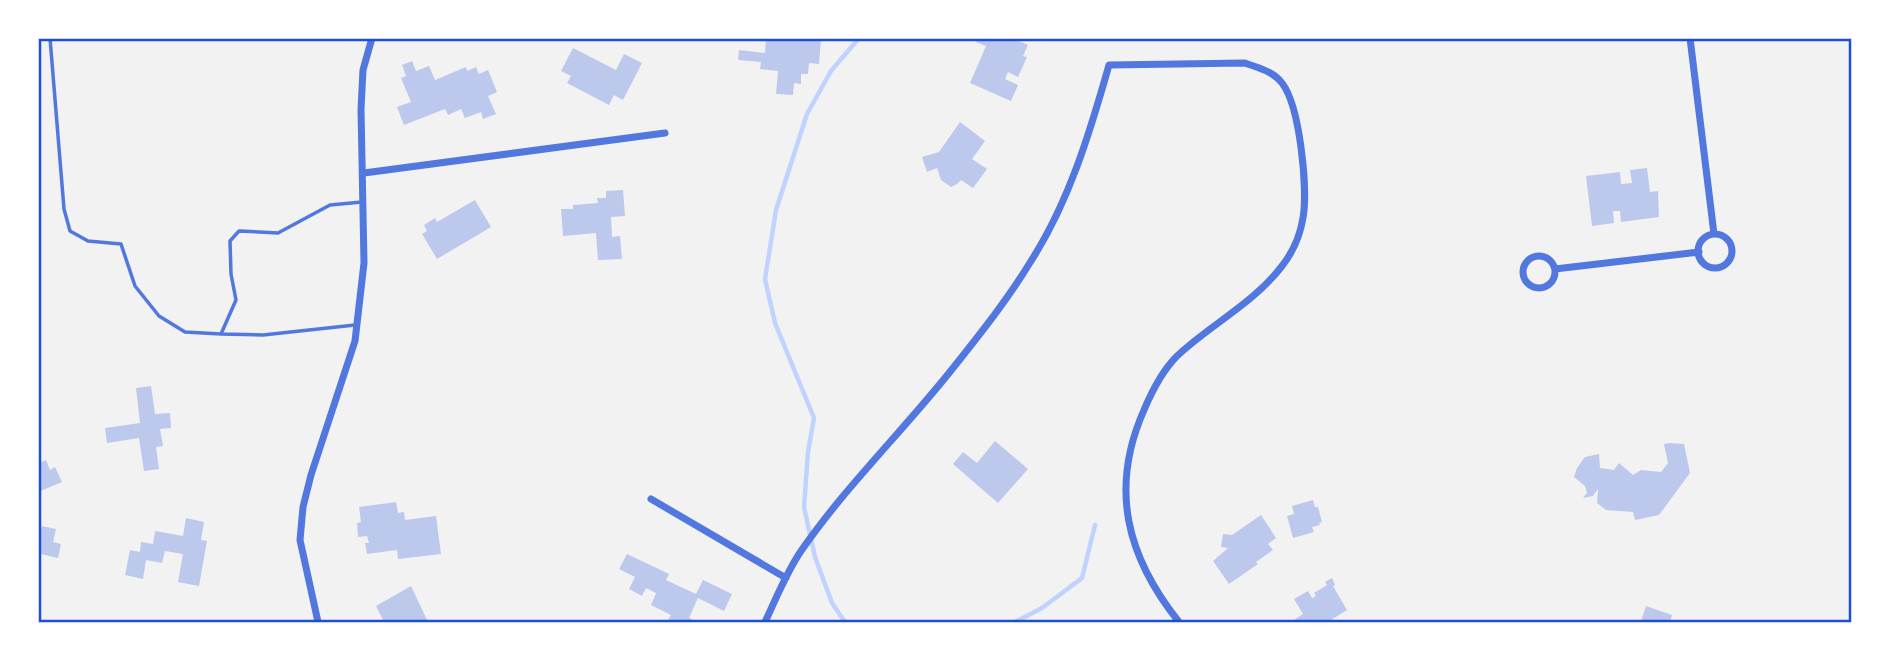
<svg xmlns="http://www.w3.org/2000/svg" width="1890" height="661" font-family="'Work Sans',sans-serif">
	<rect width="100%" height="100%" fill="#f2f2f2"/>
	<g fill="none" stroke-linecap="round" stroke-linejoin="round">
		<path stroke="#bfd3fe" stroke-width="4.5" d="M845,622L832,603L815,557L804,507L808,452L814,418L775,323L765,279L776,210L807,114L831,71L859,38
			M1015,622L1042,608L1082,578L1095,525"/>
	</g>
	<path fill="#bdc9ec" d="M766,38H821L819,64L809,63L808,74H801V84L794,83L793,95L776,94L778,71L760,69L761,62L738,60L739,50L765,53Z
		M978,38H1012L1028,45L1023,56L1027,57L1018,77L1008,72L1005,79L1018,85L1011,101L970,83L986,46L976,42Z
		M573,48L616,70L624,54L642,63L623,100L614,95L609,105L567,83L571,76L561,71Z
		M412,61L416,71L429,66L435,80L466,67L467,71L476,67L479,74L488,70L497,92L488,96L496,114L483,119L481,112L465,118L461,109L448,115L445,109L404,125L397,107L411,102L401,78L406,76L402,65Z
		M960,122L985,141L972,159L987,169L973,188L961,180L957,184L951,187L941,180L937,168L927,172L922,157L939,152Z
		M1647,168L1650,192L1658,191L1659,217L1621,222L1620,211H1613L1614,223L1592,226L1586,176L1620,172L1621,184L1632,183L1630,170Z
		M623,190L625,216L611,217L612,237L620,236L622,259L598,260L596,233L563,236L561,209H573V205L598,203L597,198H606V191Z
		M475,200L491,227L437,259L422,234L427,231L424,225L435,218L437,222Z
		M151,386L155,414L170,413L171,428L160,429L163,446L156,447L159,469L144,471L139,438L107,443L105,428L140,423L136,388Z
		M995,441L1028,469L998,503L953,464L963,452L977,463Z
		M1670,443L1684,444L1690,473L1659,515L1635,520L1633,512L1606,510L1597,503L1598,489L1593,496L1583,498L1587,493L1585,486L1574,477L1577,468L1585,457L1599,454L1600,468L1614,470L1619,463L1633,475L1641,470L1661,472L1668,463L1664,444Z
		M46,460L50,470L55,467L62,482L38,492V463Z
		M1313,500L1315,507H1318L1322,522L1319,523L1320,525L1312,527L1314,532L1293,538L1287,516L1294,514L1292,506Z
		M396,502L398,513L404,512L405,520L436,516L441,554L398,559L397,550L367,554L365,543H369L367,536L358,537L357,523L361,522L359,507Z
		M1261,515L1276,538L1268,544L1273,550L1256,562L1258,564L1229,584L1213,561L1228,548L1221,547L1223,534L1232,535Z
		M186,518L204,522L201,540L207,541L199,586L178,582L183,554L165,551L162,563L146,560L143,579L125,575L130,550L140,552L141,542L153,544L155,531L183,536Z
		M42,526L56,529L53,542L61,544L58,558L41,554L38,561V529H41Z
		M627,554L669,574L666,580L696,594L703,580L732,594L724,611L698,598L689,618L698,622H667L671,615L651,605L656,593L646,588L642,596L629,589L635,577L619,569Z
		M1332,578L1335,585L1333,586L1347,610L1331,620L1332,622H1291L1303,614L1294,599L1308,591L1312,598L1316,596L1314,593L1327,585L1325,582Z
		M411,586L428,622H379L383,620L376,606Z
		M1646,606L1672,615L1670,622L1641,621Z"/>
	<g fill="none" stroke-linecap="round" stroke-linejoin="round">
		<path stroke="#5277de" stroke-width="3.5" d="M50,38L64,209L70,231L88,241L121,244L135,286L159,316L185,332L221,334L236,300L231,274L230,241L239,231L278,233L330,205L362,202
			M221,334L263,335L355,325"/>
		<path stroke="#5277de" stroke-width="7" d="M1690,38L1714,234
			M364,173L665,133
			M1698 251a17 17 0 1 1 34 0a17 17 0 1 1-34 0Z
			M1523 272a16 16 0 1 1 32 0a16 16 0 1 1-32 0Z
			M1555,269L1699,252
			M651,499L786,578
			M318,622L300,540L303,507L311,475L355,341L364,263L361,109L363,70L372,38
			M765,622C776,599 786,573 801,551C846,486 904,430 953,368C980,334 1008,299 1031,261C1069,202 1090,132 1109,65L1245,63C1258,68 1273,71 1282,83C1300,106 1308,189 1303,218C1300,236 1293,252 1282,266C1253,304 1211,324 1177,356C1162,371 1152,391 1144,410C1109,489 1127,557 1179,622"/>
	</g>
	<rect width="1890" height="661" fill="none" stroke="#ffffff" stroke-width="80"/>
	<rect x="40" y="40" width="1810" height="581" fill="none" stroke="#1d4ed8" stroke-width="2.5"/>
</svg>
